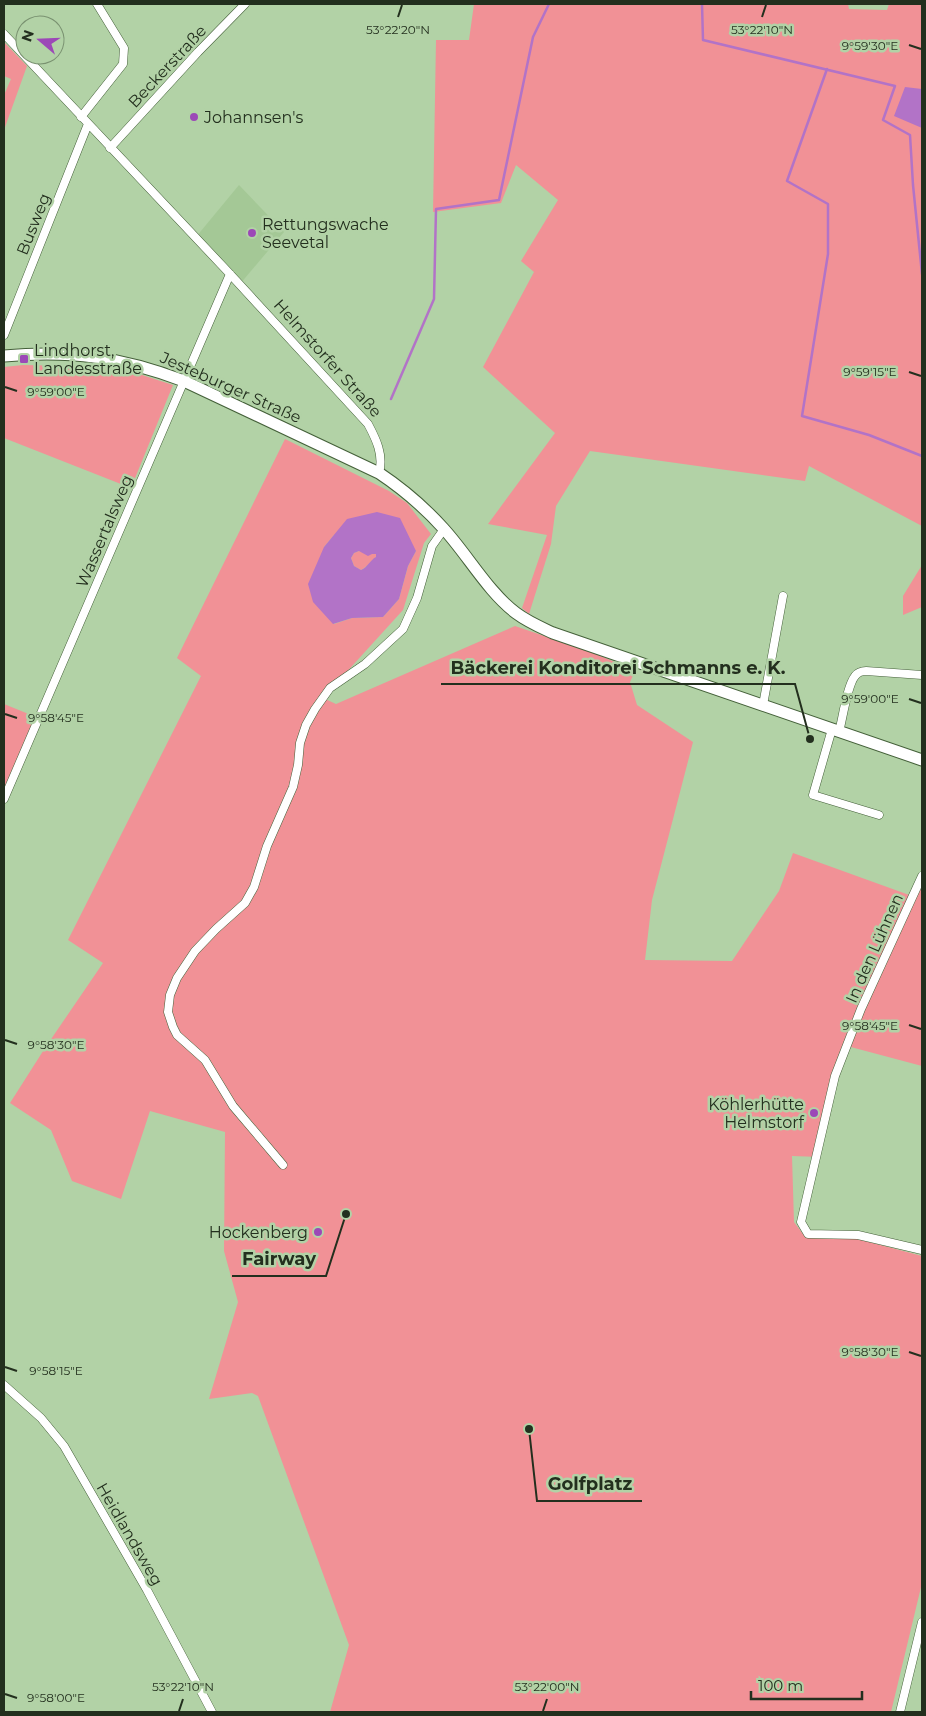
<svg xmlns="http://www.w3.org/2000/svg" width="926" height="1716" font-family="Montserrat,sans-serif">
	<rect width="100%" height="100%" fill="#b2d2a6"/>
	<path fill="#a4c896" d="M239,185L284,232L240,284L196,237Z"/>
	<path fill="#f19196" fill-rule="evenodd" d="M474,4H848L849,9L887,10L889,4H922V526L809,466L805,481L590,451L556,506L551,544L529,614L522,608L547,535L488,524L555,433L483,367L534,272L521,261L558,200L516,165L501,203L433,212L436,40H469Z
		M4,42L27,66L4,130V95L11,79L4,76Z
		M23,365L117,367L173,385L131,488L4,438V367Z
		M285,439L389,491L407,503L431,534L424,543L403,610L323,698L336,704L515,626L591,652L627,667L632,666L637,667L630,682L637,705L693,742L652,900L645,960L732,961L779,891L793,853L912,896L922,876V1066L847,1046L837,1077L820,1157L792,1156L794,1222L806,1238L858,1239L922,1256V1583L891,1712H330L349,1645L258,1396L252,1393L209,1399L238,1302L224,1251L225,1132L150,1111L121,1199L72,1181L51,1130L10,1103L45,1048L103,963L68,940L201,676L177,658ZM334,535L416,551L408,566L399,599L383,617L352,618L334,624L324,547Z
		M359,551L376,554V557C371,561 367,567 361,570L354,566L351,558L354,553Z
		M922,565V607L903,615V596Z
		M4,704L36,717L4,791Z"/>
	<path fill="#b273c7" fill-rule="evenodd" d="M905,87L922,89V128L894,116Z
		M377,512L400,518L416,551L408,566L399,599L383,617L352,618L333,624L313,602L308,584L324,547L347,519ZM359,551L368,556L372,554H376V557C370,560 368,567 361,570L354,566L351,558L354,553Z"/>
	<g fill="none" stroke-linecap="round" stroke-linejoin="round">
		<path stroke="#b273c7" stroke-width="2.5" d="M702,4L703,40L895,86L883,120L910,135L913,185L922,274
			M827,69L787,181L828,204V254L802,416L869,435L922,456
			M391,399L434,299L436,209L499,200L533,37L549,4"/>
		<defs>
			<path id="minor" d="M4,34L230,274L368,424C376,439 384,455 379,473
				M81,117L123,64L124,48L97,4
				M110,148L198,52L245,4
				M4,335L88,124
				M763,705L783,596
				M832,729L813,795L879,815
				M839,732C843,717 847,686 855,676C858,672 862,671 866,671L922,675
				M4,799L230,274
				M922,876L861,1009L835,1076L801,1222L808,1234L858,1235L922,1250
				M283,1165L233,1106L205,1060L177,1035L173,1027L168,1012L170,995L177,978L195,951L216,929L245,903L254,887L267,846L293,787L298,765L300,743L306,725L315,709L330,688L365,664L403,629L417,598L432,546L444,529
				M4,1385L41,1418L64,1446L147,1590L212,1712
				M900,1712L922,1622"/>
			<path id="secondary" d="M4,356C71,350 121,357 184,381L379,473C403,489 424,507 443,528C467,554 488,592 516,613C528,622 540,627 553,633L922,760"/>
		</defs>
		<use href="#minor" stroke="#446039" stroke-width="9"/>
		<use href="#secondary" stroke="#446039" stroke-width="13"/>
		<use href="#minor" stroke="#fff" stroke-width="8"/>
		<use href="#secondary" stroke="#fff" stroke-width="11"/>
	</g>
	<path fill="none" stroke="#232f1e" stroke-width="2" d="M398,17L402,5M762,17L766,5M909,45L921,49M909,372L921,376M5,387L17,391M909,699L921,703M5,714L17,718M909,1025L921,1029M5,1040L17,1044M909,1352L921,1356M5,1367L17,1371M5,1694L17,1698M179,1711L183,1699M543,1711L547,1699"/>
	<g fill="#9c48b7" stroke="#b2d2a6" stroke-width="2">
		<circle cx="194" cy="117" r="5"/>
		<circle cx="252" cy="233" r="5"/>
		<rect x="19" y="354" width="10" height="10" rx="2.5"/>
		<circle cx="814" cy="1113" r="5"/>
		<circle cx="318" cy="1232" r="5"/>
	</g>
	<g text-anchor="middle" stroke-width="5" stroke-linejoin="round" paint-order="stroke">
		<g font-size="16" fill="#232f1e" stroke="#b2d2a6">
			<text transform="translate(167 66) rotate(-47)" y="6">Beckerstraße</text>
			<text transform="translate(33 224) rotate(-68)" y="6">Busweg</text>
			<text transform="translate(328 358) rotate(48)" y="6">Helmstorfer Straße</text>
			<text transform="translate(231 387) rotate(24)" y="6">Jesteburger Straße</text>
			<text transform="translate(104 531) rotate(-67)" y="6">Wassertalsweg</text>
			<text transform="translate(874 948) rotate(-66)" y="6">In den Lühnen</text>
			<text transform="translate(130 1534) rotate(60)" y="6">Heidlandsweg</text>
		</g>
		<g font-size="16" fill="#232f1e" stroke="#b2d2a6" text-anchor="start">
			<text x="204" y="123">Johannsen's</text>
			<text x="262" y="230">Rettungswache<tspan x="262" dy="18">Seevetal</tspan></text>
			<text x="34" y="356">Lindhorst,<tspan x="34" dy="18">Landesstraße</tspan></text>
			<text x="804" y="1110" text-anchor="end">Köhlerhütte<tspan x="804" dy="18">Helmstorf</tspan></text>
			<text x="308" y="1238" text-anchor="end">Hockenberg</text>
		</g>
	</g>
	<g font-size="12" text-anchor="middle" fill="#232f1e" stroke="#b2d2a6" stroke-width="5" stroke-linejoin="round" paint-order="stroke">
		<text x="398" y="34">53°22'20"N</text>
		<text x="762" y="34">53°22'10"N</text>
		<text x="870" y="50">9°59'30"E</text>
		<text x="870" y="376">9°59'15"E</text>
		<text x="56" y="396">9°59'00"E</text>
		<text x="870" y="703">9°59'00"E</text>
		<text x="56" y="722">9°58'45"E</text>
		<text x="870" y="1030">9°58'45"E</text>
		<text x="56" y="1049">9°58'30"E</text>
		<text x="870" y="1356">9°58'30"E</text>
		<text x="56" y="1375">9°58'15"E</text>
		<text x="183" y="1691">53°22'10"N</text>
		<text x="547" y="1691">53°22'00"N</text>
		<text x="56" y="1702">9°58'00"E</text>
	</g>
	<path fill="none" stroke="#232f1e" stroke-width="2" d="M810 739L795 684H441M346 1214L326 1276H232M529 1429L537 1501H642"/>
	<g fill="#232f1e" stroke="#b2d2a6" stroke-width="2">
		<circle cx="810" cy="739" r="5"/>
		<circle cx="346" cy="1214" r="5"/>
		<circle cx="529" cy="1429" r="5"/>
	</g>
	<g font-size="18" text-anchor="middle" font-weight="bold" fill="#232f1e" stroke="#b2d2a6" stroke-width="5" stroke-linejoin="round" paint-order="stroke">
		<text x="618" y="674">Bäckerei Konditorei Schmanns e. K.</text>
		<text x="279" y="1265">Fairway</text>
		<text x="590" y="1490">Golfplatz</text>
	</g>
	<rect width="926" height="1716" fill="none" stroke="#232f1e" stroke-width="10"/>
	<g transform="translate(40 40) rotate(289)"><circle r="24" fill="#b2d2a6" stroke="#799170"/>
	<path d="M0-4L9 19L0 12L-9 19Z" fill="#9c48b7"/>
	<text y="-8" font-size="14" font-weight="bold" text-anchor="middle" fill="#232f1e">N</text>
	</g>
	<path d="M751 1691v8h111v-8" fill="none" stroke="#232f1e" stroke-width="2.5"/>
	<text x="758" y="1691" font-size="15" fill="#232f1e" stroke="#b2d2a6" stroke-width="4" paint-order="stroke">100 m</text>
</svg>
